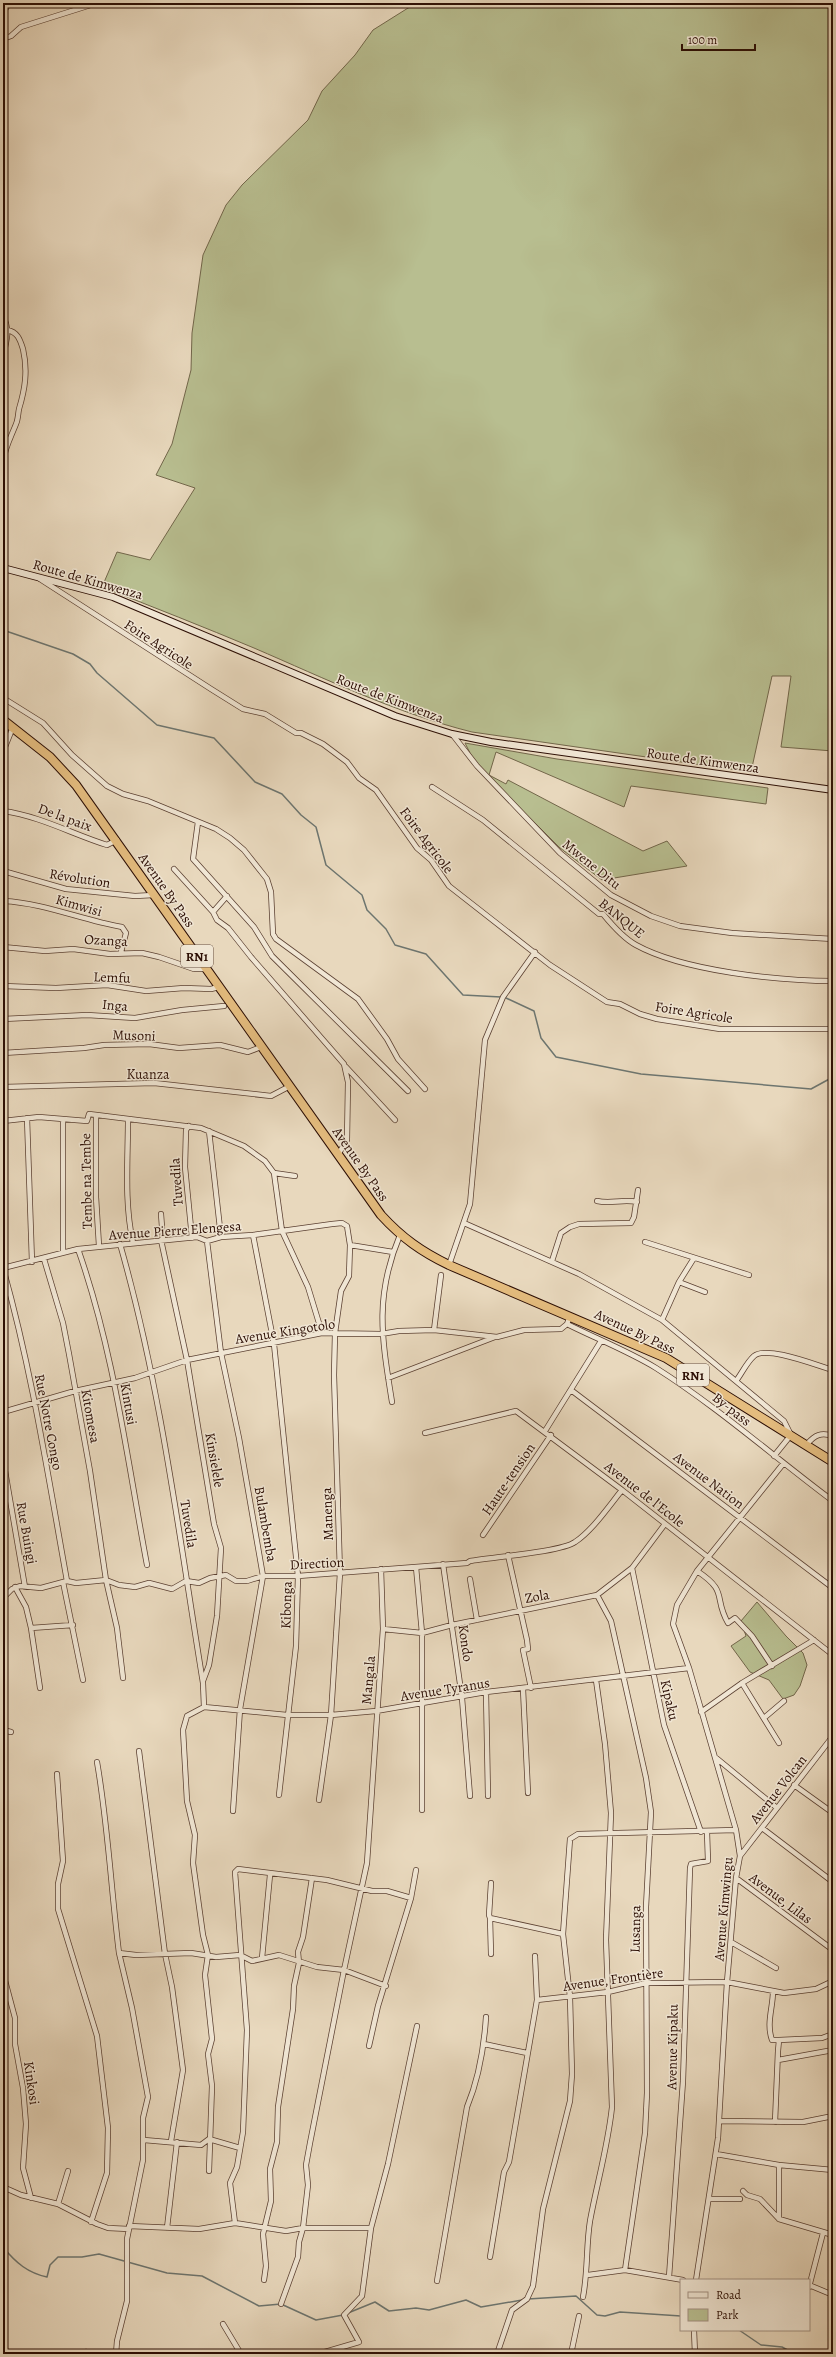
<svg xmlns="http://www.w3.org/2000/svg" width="836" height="2357" font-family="Alegreya,serif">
	<rect width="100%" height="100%" fill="#e8d8bd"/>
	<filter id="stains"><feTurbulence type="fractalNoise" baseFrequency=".005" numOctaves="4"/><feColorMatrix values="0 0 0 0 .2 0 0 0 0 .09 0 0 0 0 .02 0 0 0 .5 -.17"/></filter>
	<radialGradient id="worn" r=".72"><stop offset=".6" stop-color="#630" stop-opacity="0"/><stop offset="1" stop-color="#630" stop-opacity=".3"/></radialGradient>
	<path fill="#b8be90" stroke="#72664a" d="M416,3H833V751L781,747L791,676H772L751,772L472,732C396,713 326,679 254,648C204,627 153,607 102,587L117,552L150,560L195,488L156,475L172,444L191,370L192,333L203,255L226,205L242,185L308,120L322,91L355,55L373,30Z
		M465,743L557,759L768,788L766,804L631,786L624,807L496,752L489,775L506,784L508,780L643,851L667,841L687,866L602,880L560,848L475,763Z
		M757,1602L786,1636L803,1653L807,1665L800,1686L794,1695L783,1699L769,1680L750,1672L731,1646L746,1636L741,1621Z"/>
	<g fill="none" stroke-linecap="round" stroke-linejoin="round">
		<path stroke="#6d756f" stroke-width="1.5" d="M3,630L73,654L90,664L97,673L157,725L214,738L255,782L282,794L301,815L316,827L326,865L362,895L367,910L386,929L395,945L426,954L463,995L501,997
			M506,998L534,1011L541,1038L556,1057L641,1074L811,1089L833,1077
			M3,2247C16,2263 28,2273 47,2277L50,2265L58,2257H82L99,2254L167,2273L202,2276L259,2306L281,2304L316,2320L343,2315
			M528,2299L576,2296L597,2315L605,2316L620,2312L681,2316
			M348,2313L375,2302L389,2311L416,2308L429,2310L466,2300L481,2307L522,2300
			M739,2330L761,2345L782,2347L795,2354"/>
		<defs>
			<path id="street" d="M3,13L9,3
				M3,39L11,36L21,27L97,3
				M3,316C10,329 7,341 3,355
				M3,462C5,447 11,437 16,424C18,420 18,414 19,409C25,389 28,371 23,349C20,340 18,332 7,330
				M40,579L211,689L243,709L265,714L296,733H301L323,744L347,762L359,778L376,790L417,848L431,860L449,886L550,965L607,1002L620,1004L640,1014L657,1019L720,1029H833
				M3,698L43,723L72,755L107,786L123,794L148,801L216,829L230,838L244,850L267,879L271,892L273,934L276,939L358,999L387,1039L398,1059L425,1089
				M452,734L477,766L560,853L611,895L651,916L680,926L732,933L833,939
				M3,752L13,727
				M432,787L483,820L599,914H603C612,925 623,938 636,945C683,971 779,981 833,981
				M3,811C40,816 72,834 107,845L117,840
				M198,822L193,859L254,927L272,956L408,1091
				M174,869L213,912L217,920L228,928L251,957L344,1064L348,1082L347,1140L339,1153
				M3,871L66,889L135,896L154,895
				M3,901C45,903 81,920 122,927L126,933L121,952
				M213,912L227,896
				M3,947L45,951L73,949L110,954L142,953L159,957L194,969H206
				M3,986L56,988L107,985L146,991L184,988L211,989L219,987
				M3,1019L87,1015L135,1018L182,1010L224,1006
				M3,1053L84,1048L104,1045L149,1044L179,1048L220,1045L248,1052L261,1047
				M346,1067L395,1120
				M3,1087L154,1083L271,1096L290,1086
				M96,1115V1197L99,1246
				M27,1118L32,1262
				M63,1119V1252
				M128,1119C128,1160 124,1202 133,1243
				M3,1121L39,1117L87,1121L89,1114L201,1128L244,1146L265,1161L274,1173L282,1231L308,1287L322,1333
				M189,1126L186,1130L185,1167L192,1238
				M209,1131L221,1237
				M274,1173L295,1176
				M597,1201C611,1204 624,1199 637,1202
				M161,1214L163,1240
				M464,1223L579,1274L662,1320L784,1421L791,1435L774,1456
				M253,1235L274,1344L298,1576L296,1646L279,1795
				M161,1240L187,1360L214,1524L221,1548L217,1616L209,1665L203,1681
				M207,1241L221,1353L239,1438L263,1576L240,1709L233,1811
				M645,1242L749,1275
				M120,1244C161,1387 179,1536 203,1683L204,1707L187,1716L183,1730L187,1801L195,1835L193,1863L203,1935L208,1955L205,1975L212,2039L208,2054L212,2086L209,2171
				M350,1245L393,1252
				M78,1249C114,1351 127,1459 147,1565
				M44,1259L63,1323L69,1354L90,1471L106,1580L117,1628L123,1678
				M552,1261L561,1233L570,1227L579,1224L631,1223L634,1217L638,1190
				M449,1265L470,1204L485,1040L503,997L535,952
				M3,1268L78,1249L197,1237L207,1241L221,1237L253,1235L332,1224L342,1223L347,1226L350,1245L349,1276L341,1291L335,1333L334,1375L340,1573L331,1715L319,1800
				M3,1268C32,1371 48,1476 67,1581
				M679,1282L705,1292
				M662,1320L679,1282L694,1258
				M567,1324C597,1339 628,1351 656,1368C719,1408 774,1457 833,1501
				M434,1330L441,1275
				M388,1378L495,1337
				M736,1381C742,1373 747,1362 754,1356C767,1345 818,1366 833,1370
				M571,1390L833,1588
				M392,1402C382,1339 374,1297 400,1235
				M3,1412L75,1391L135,1378L187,1360L322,1333L381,1334L399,1331L434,1330L497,1337L524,1330L561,1329L567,1324L570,1316
				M545,1431L601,1341
				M425,1433L516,1411L622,1490L833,1655
				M807,1444C815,1435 821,1432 833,1436
				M3,1459L25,1587
				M483,1535L551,1435
				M508,1555L527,1640L528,1649L523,1650L531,1688
				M443,1564L462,1698L470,1796
				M416,1567L422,1633V1810
				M632,1568L664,1725L701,1832
				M697,1571C729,1592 713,1597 728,1623L735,1618L752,1636L772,1666
				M470,1579L477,1620
				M63,1582L83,1680
				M15,1587L26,1607L31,1628
				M597,1595L611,1621L646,1778L651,1812L646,1907L647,2093L645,2133L625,2270
				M3,1598L12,1589L20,1586L41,1588L67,1581L76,1583L106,1580L119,1585L135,1587L149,1583L172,1589L186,1581L199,1583L210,1578L226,1575L236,1581H247L263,1576H298L467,1563L470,1561C492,1557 561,1552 575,1542C592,1531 609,1506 622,1490
				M383,1629L422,1633L452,1625L597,1595L632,1568L665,1524
				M742,1683L779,1743
				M40,1688L31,1628L73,1625
				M523,1689L528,1793
				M486,1692L488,1796
				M204,1707L287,1715H331L376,1711L486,1692L689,1668
				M701,1712L742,1683L814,1640
				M764,1718L784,1701
				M3,1730L11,1732
				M139,1751L165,1954L172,1987L183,2070L171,2141
				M715,1757L777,1808
				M97,1762C108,1825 111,1889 119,1953
				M57,1774L63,1861L58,1884V1909L97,2036L108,2128L107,2173L91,2222
				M794,1785L833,1813
				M762,1828L833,1882
				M740,1856L833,1736
				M736,1878L833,1950
				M491,1883L489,1915L490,1918L563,1934
				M490,1918L491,1954
				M731,1942L776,1968
				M262,1958L270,1875
				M3,1973L15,2018V2044L23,2088L26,2124L23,2168L31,2198
				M773,1991C773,2008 766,2023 772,2040H779L778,2051L775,2122
				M537,2000L608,1992L646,1983L727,1982L784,1993L816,1989L833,1981
				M779,2040L822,2038L833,2034
				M484,2044L527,2053
				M369,2046L378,2006L411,1898
				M778,2060L833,2050
				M720,2121L803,2122L833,2116
				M144,2140L201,2145L209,2139L240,2148
				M716,2154L779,2165L833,2170
				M3,2187L21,2195L58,2204L97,2224L108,2228L129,2229
				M743,2191L747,2195L760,2199L779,2219L833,2235
				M709,2199H740
				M58,2204L68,2171
				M779,2219V2165
				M235,2223L230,2183L237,2167L243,2132L247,2030L235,1872L238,1869L327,1880L372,1891H387L411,1898L416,1870
				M129,2226L199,2229L235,2223L286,2231L303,2228H371
				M167,2228L177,2142
				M490,2257L504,2172L509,2162L512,2145L537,2000L535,1956
				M588,2275L625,2270L683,2280
				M669,2277L683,2081L690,1868L691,1864L708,1861L707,1832
				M264,2280L266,2266L263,2234L271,2201L270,2169L277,2142L278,2107L293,2009L294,1986L299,1963L298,1952L303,1937L312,1878
				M696,2280L718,2138L727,1982L736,1878L740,1856L736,1830L689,1668L673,1624L677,1605L697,1571L783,1464
				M437,2281L467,2107C479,2078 484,2048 486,2017
				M809,2285L833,2295
				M809,2287L823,2233
				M583,2297C588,2271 586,2246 590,2221C597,2183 608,2146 612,2107L606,1940L611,1813L605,1744L596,1680
				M281,2304L298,2257L299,2242L303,2228L308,2185L306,2165L310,2143L344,1970L367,1863L383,1629L381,1569
				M223,2324L241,2354
				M694,2330L695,2354
				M86,2352L88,2354
				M116,2354L117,2341L127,2301V2239L143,2160V2118L148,2097L132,2008L119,1953L136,1955L191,1953L216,1957L240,1955L252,1961L279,1955L317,1967L344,1970L386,1986
				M318,2354L359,2342L344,2315L362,2296L371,2228L388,2164L417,2026
				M497,2354L512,2310L527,2299L533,2286L543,2209L570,2101L572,2074L570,1997L563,1934L570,1839L578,1834L736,1830
				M571,2354L579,2316"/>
			<path id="secondary" d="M3,568L113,597L395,716L452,734L491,742L833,790"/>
			<path id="highway" d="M3,720L50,757L76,785L381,1215C402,1238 422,1252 449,1265L666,1358L833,1462"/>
		</defs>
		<use href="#street" stroke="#5b4032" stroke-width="6"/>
		<use href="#secondary" stroke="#2c0e04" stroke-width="8"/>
		<use href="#highway" stroke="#2c0e04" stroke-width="10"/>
		<use href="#street" stroke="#f0e6d4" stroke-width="4.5"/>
		<use href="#secondary" stroke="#f0e6d4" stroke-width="6"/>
		<use href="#highway" stroke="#e4bc7e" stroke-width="8"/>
	</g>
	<g text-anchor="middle" stroke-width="3" stroke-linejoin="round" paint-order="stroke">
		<g fill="#f0e6d4" stroke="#674f42" stroke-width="1">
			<rect x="181" y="945" width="32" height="22" rx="3"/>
			<rect x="677" y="1364" width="32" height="22" rx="3"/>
		</g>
		<g font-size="13" font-weight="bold" fill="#2c0e04">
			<text x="197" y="961">RN1</text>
			<text x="693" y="1380">RN1</text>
		</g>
		<g font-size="14" fill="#2c0e04" stroke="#f0e6d4">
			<text transform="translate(88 579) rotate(16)" y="5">Route de Kimwenza</text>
			<text transform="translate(159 644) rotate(33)" y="5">Foire Agricole</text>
			<text transform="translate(390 698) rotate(21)" y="5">Route de Kimwenza</text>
			<text transform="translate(703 760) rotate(8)" y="5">Route de Kimwenza</text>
			<text transform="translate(65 817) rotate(20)" y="5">De la paix</text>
			<text transform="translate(427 840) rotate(53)" y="5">Foire Agricole</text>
			<text transform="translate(592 864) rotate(39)" y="5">Mwene Ditu</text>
			<text transform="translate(80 878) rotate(9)" y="5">Révolution</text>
			<text transform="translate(167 890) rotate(55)" y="5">Avenue By Pass</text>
			<text transform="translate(79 905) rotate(16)" y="5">Kimwisi</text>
			<text transform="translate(622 918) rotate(39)" y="5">BANQUE</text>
			<text transform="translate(106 940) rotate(3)" y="5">Ozanga</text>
			<text transform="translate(112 977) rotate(2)" y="5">Lemfu</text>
			<text transform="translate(115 1005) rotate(5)" y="5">Inga</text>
			<text transform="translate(694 1012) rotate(9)" y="5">Foire Agricole</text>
			<text transform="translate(134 1035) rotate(2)" y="5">Musoni</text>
			<text x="148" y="1079">Kuanza</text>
			<text transform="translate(361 1164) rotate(55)" y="5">Avenue By Pass</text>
			<text transform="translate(86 1181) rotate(-91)" y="5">Tembe na Tembe</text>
			<text transform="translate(176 1182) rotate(-94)" y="5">Tuvedila</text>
			<text transform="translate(175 1230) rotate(-4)" y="5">Avenue Pierre Elengesa</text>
			<text transform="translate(285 1331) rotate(-9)" y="5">Avenue Kingotolo</text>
			<text transform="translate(635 1331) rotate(25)" y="5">Avenue By Pass</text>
			<text transform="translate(129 1404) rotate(80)" y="5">Kintusi</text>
			<text transform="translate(732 1409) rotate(38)" y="5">By-pass</text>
			<text transform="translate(91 1416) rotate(80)" y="5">Kitomesa</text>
			<text transform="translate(49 1422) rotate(79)" y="5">Rue Notre Congo</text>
			<text transform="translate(215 1460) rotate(80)" y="5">Kinsielele</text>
			<text transform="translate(508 1479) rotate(-56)" y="5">Haute-tension</text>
			<text transform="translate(709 1480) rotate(37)" y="5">Avenue Nation</text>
			<text transform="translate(645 1494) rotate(38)" y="5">Avenue de l'Ecole</text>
			<text transform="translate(327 1514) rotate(-92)" y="5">Manenga</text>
			<text transform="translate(189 1524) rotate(81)" y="5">Tuvedila</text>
			<text transform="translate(266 1524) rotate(80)" y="5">Bulambemba</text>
			<text transform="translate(27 1533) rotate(80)" y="5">Rue Buingi</text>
			<text transform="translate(317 1563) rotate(-3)" y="5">Direction</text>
			<text transform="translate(537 1596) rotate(-10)" y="5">Zola</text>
			<text transform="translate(286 1605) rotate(-88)" y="5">Kibonga</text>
			<text transform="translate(466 1643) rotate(82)" y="5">Kondo</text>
			<text transform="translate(368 1680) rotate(-85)" y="5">Mangala</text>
			<text transform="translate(445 1689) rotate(-9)" y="5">Avenue Tyranus</text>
			<text transform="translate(670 1700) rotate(77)" y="5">Kipaku</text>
			<text transform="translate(778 1789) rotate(-52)" y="5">Avenue Volcan</text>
			<text transform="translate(781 1898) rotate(37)" y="5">Avenue, Lilas</text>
			<text transform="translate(723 1909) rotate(-85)" y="5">Avenue Kimwingu</text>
			<text transform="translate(635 1929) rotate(-89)" y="5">Lusanga</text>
			<text transform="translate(613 1979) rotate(-8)" y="5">Avenue, Frontière</text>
			<text transform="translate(672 2047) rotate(-89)" y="5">Avenue Kipaku</text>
			<text transform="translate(32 2083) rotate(82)" y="5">Kinkosi</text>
		</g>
	</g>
	<rect width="836" height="2357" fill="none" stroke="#e8d8bd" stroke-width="16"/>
	<rect x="4" y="4" width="828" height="2349" fill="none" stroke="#2c0e04" stroke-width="2"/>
	<rect x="8" y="8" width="820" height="2341" fill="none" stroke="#2c0e04"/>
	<rect x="680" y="2279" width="130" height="52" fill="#f0e6d4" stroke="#a29081"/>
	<rect x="688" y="2292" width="20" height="6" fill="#f0e6d4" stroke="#a29081"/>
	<text x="716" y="2299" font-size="12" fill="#2c0e04">Road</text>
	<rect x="688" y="2309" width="20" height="12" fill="#b8be90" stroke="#a29081"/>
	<text x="716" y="2319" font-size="12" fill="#2c0e04">Park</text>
	<path d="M682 44v6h73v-6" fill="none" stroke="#2c0e04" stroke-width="2"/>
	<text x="688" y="44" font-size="12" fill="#2c0e04" stroke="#f0e6d4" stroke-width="3" paint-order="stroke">100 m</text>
	<rect width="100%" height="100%" filter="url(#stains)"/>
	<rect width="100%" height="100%" fill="url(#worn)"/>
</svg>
